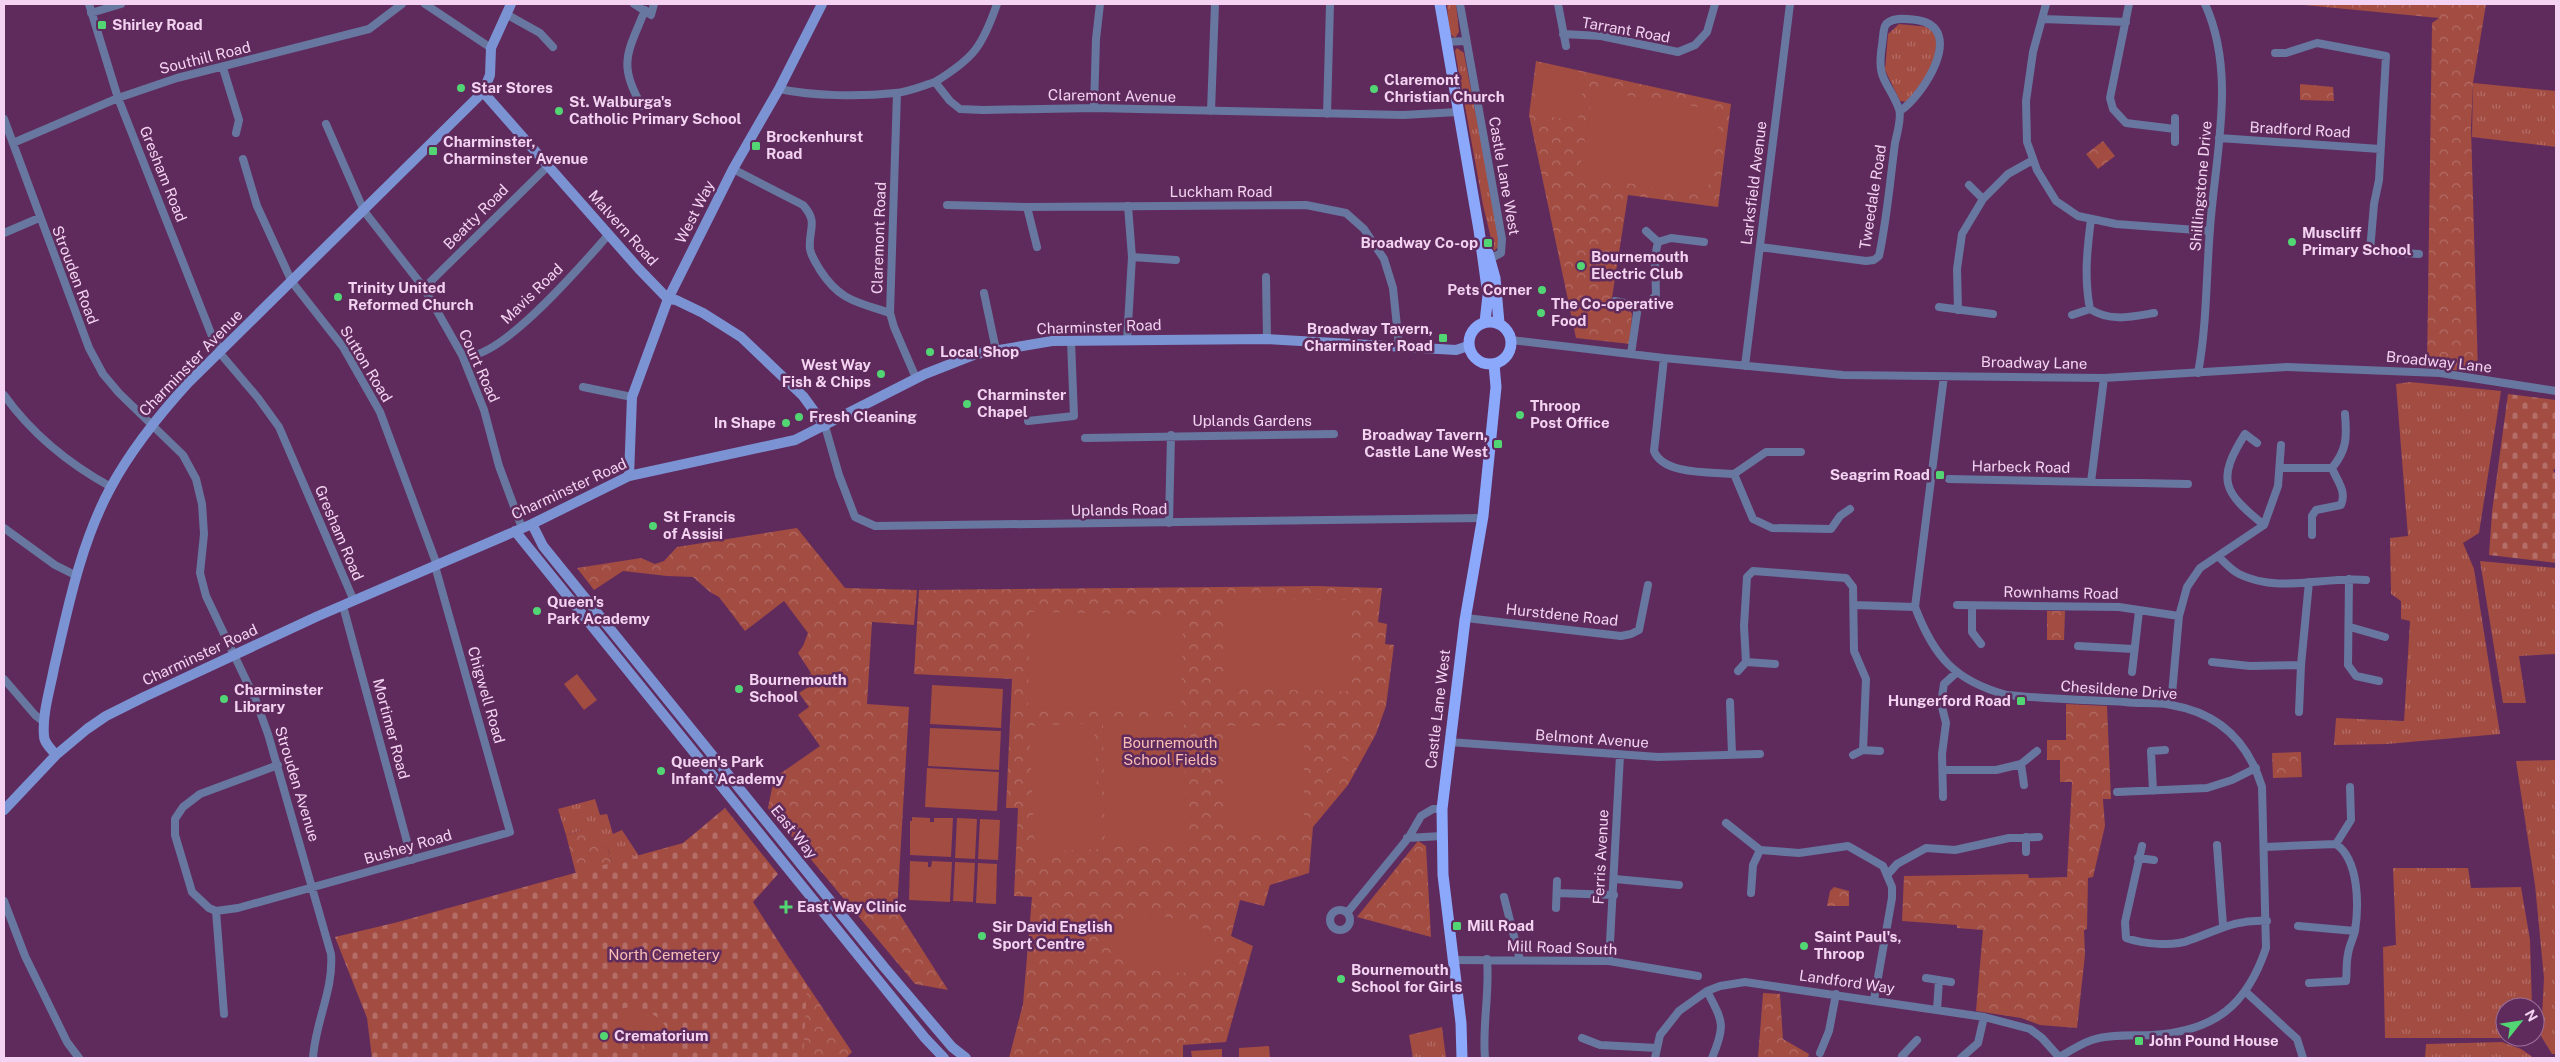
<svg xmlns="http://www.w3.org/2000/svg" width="2560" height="1062" font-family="'Public Sans',sans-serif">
	<defs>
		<pattern id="grass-tufts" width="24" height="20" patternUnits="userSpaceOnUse" patternTransform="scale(1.25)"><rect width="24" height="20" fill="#a24c42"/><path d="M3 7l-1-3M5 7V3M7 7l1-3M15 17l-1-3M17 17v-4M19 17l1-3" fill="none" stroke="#b46d67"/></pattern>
		<pattern id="forest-crowns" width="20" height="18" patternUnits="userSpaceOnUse" patternTransform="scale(1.25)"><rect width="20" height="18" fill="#a24c42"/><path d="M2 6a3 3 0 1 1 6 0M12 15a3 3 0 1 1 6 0" fill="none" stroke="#b46d67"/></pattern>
		<pattern id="cemetery-stones" width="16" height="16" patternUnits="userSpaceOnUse" patternTransform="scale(1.25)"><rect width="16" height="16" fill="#a24c42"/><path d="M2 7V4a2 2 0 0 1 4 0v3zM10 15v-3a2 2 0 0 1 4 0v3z" fill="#b46d67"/></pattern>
	</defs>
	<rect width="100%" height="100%" fill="#5f2b5d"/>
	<path fill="url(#grass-tufts)" d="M1447,4H1456L1459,32L1455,38L1449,33Z
		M1899,24L1929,27L1937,37L1934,65L1908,102L1900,101L1885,70L1888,34Z
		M1457,48L1464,53L1465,59L1500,239L1499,246L1494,251L1483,205L1455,51Z
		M2473,83L2556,91V147L2472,137Z
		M2410,382L2501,391L2479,533L2463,543L2474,569L2500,734L2387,744L2334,745L2336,718L2404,721L2410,621L2401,619V601L2391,594L2390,538L2408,536L2396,384Z
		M2480,561L2556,568V654L2519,656L2526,703H2503Z
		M2556,760V1054H2552L2541,1036L2544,978L2535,885L2516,761Z
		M595,799L600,815L607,814L613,834L622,830L639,856L612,864L608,849L583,830L566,835L558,809Z
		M2393,868H2468L2471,888L2521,887L2530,940L2532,1007H2505V1037L2523,1038H2385L2383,947L2396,945Z
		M1442,1027L1446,1058H1413L1409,1035Z
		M2502,1042L2521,1049L2534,1058H2425L2426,1044Z"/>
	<path fill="url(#forest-crowns)" d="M2294,4H2486L2473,83L2471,128L2478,372L2427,368L2432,23L2439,18Z
		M1536,61L1731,104L1718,207L1628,195L1611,304L1613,306L1629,309L1632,314L1630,344L1576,338L1529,115Z
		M2300,84L2333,87L2334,101L2300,100Z
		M2103,141L2115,156L2098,169L2086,154Z
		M797,528L845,588L917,590L914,625L872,622L867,704L909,707L897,910L948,990L915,984L768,808L774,778L820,746L798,715L809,707L799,693L810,686L806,679L811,673L798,653L803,646L808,633L784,601L745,631L719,597L710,592L693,577L667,576L623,571L594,590L577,568L641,558L655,564L664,561L677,547Z
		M1315,586L1382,588L1378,622L1387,624L1385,644L1394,645L1386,706L1376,734L1348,785L1313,827L1309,873L1270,885L1264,906L1240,900L1231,936L1253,946L1226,1042L1183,1045V1058H1009L1023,1004L1032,897L1014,896L1018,808H1006L1012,679L914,674L919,590Z
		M2047,611H2065L2064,640H2047Z
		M2066,704L2107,706L2111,799H2103L2105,826L2093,877L2088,878L2087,929L2084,930L2085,955L2077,1028L2040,1025L2021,1018L1976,1011L1983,930L1957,928V925L1902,921L1904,876L2028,874L2029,878L2067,877L2072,782H2060V760H2047V740H2066Z
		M2301,752L2302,777L2273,778L2272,753Z
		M583,830H593L596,839L608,849L612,864L576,874L566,835Z
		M1418,841L1426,846L1431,937L1357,917Z
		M1834,887L1849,891V906H1827L1830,891Z
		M790,959L852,1052L846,1058H700Z
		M1763,993L1780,994L1783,1039L1809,1054L1808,1058H1758Z"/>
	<path fill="url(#cemetery-stones)" d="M2508,394L2556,400V468L2553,470L2556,475V563L2489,555L2492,512Z
		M725,808L778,874L753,902L807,986L803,1058H372L367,1018L335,937L398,922L683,843Z"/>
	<path fill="#a24c42" d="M1539,66L1585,73L1578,121L1532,114Z
		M1593,90L1721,111L1707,196L1579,175Z
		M1225,599L1351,600L1350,691L1224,689Z
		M1030,612L1183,615L1181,710L1028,707Z
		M577,674L597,700L584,710L564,684Z
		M932,685L1003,689L1001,728L930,724Z
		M1184,721L1186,846H1105L1103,722Z
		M1094,723L1100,849L1035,852L1029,726Z
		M1225,726H1304V834H1226Z
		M930,728L1001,731L999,770L928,766Z
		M1340,756L1348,761L1318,803L1312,799Z
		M927,768L999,772L997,811L925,807Z
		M912,817L930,818V822H934V818H953L951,857L910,855V821H912Z
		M957,818L977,819L975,859L955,858Z
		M980,819L1000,820L998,860L978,859Z
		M910,861L928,862V867H931L932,861L952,862L950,902L909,900Z
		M955,862L975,863L973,902L953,901Z
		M978,863L997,864L996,904L976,903Z
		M1141,914C1156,916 1190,918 1201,927C1215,937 1216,960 1200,969C1191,973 1183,973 1174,972C1159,970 1137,971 1125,963C1109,952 1110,927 1126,918C1131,916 1137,915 1141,914Z
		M624,1008C654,1005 676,1028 672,1058H641L645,1050L641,1040L633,1037L624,1038L617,1010Z
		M1269,1046L1270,1058H1239V1048Z
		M1222,1049V1058H1192L1191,1051Z"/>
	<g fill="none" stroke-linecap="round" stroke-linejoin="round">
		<path stroke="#68779f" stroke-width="8" d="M89,4L118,98L214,341L221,349
			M425,4L491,48
			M634,4L651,15L654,4
			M1460,4L1502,239L1501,253L1490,259
			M1558,4L1566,46
			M2046,4L2033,52L2026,101L2027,142L2037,170L2056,201L2078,216L2116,224L2210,231
			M2129,4L2110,98L2113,109L2126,123L2175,129
			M91,13L121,4
			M506,14L540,33L553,47
			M2042,19L2126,22
			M1563,34L1601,36L1678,52L1695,45L1707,32L1715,4
			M1446,42L1465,41
			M2275,53H2286L2317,43L2386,56L2379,180L2374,204L2370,251L2419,254
			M223,68L239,120L236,133
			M935,82C974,58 982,47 997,4
			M779,89C813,96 860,97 895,93C908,92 922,86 935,82L950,101L960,109L983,110L1094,108L1403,115L1458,112
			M897,93L890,313L894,327L916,378
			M642,106C617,64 628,52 645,10
			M1094,108L1096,39L1100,4
			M1211,111L1215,4
			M1327,114L1330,4
			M4,119L89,348L103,374L119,393L183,455L196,479L202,504L204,534L200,573L206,596L256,701L268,734L331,954C334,989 315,1023 313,1058
			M326,124L364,211L424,288L462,355L484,410L499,466L522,528
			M2219,138L2380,149
			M2175,142V118
			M13,143L118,98L177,78L369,29L402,4
			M243,159L257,206L292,282L343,347L380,412L437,565
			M733,169L803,205C819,223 808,229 810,249C811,256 816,263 820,270C840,301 857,302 890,313
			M1969,185L1983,199
			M947,205L1027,207L1306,205L1346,213L1364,229L1384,259L1393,288L1399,346
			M1027,207L1037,247
			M2091,219C2087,250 2084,278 2090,309C2110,322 2131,317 2154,313
			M1646,231L1658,242
			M4,233L39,218
			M1760,247L1866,261L1874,260L1879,256C1887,219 1890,181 1895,143C1897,134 1902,117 1899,109C1888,80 1876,81 1882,45C1883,39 1883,31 1885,26C1890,16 1908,19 1917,20C1967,28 1923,96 1900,111
			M1132,257L1176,260
			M1266,277L1267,339
			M424,288L548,166
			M984,293L996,350
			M1615,301L1638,306
			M1939,307L1993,314
			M1958,310L1957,269L1962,234L1983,199L2008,174L2033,160
			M2072,315L2090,309
			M1511,340L1664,358L1843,375L2104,378L2287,367L2440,373L2556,391
			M1127,341L1132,257L1128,206
			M219,352L258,398L279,427L354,601
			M1631,354L1638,306H1646L1656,295L1655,256L1658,242L1671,238L1704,242
			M462,355C497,366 587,259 609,234
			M1664,358L1654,451C1663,475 1711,472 1734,474
			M1745,366L1790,4
			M2198,373C2207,325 2206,277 2210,229C2215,155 2237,74 2205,4
			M1944,376L1915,607C1934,657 1955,681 2007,695C2046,699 2086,700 2125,702C2140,704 2156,702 2171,705C2219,713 2248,741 2262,787L2266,948C2247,1005 2215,1031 2153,1035C2133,1036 2111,1034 2092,1040C2080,1044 2068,1052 2058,1058
			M583,387L632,397
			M4,395C32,434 69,464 111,487
			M1028,421L1074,416L1071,341
			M825,426L839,475L855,517L875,526L1482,518
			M1085,438L1334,434
			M2257,443L2245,434C2216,480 2223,492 2264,525
			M2280,468H2332
			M1734,474L1753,519L1772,528L1831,529L1840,516L1850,509
			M1734,474L1766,452H1801
			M1949,479L2188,484
			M2091,482L2104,378
			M1169,523L1171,435
			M4,528L55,565L77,576
			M2312,535V516L2316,510L2341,505C2347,491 2337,481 2332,468C2347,450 2347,437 2345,414
			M2218,556C2224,562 2231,570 2239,574C2279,594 2324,576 2366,580
			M2349,579L2348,665L2356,676L2379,681
			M1854,605L1915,607
			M1957,605L2119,607L2179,616
			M343,606L412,860
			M1972,606V632L1981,644
			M1466,618L1621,636L1631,634L1639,630L1648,585
			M2350,627L2385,637
			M2078,646L2133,649
			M1746,662L1775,664
			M2212,662L2250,666L2301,665
			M1738,671L1746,662L1744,626L1747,577L1753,571L1846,578L1853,587L1854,651L1866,679L1863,750
			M2132,672L2139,611
			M4,679L35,715L44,722
			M1730,702L1732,754
			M2171,705L2179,616L2187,587L2200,568L2264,525L2278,486L2281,445
			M2299,712L2301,665L2309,582
			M1449,742L1658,757L1760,754
			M1853,755L1863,750L1880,751
			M2021,764L2024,785
			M278,765L200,794L183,807L175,819V835L192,892L209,908L216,911L238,908L510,832L435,566
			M1943,770H1996L2021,764L2037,751
			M2153,791L2151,751L2165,750
			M2117,792L2207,788L2232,780L2256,768
			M1943,797L1942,754L1946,723L1941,703L1944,684L1956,673
			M1726,823L1760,850L1799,853L1848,846L1883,866L1892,887V898L1874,1000
			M2026,837V852
			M1407,838L1442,836
			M2217,845L2223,925
			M2142,846L2125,922L2126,938C2143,944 2173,947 2190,940C2219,930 2235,919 2267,921
			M2265,847L2336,844L2351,820L2350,787
			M2138,858L2154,860
			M1888,874L1897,864L1926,848L1955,850L2009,838L2039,837
			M1615,879L1679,885
			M1557,893L1614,895
			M1751,893L1753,865L1760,850
			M1504,897L1520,960
			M4,901L25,956L67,1042L79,1058
			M1556,908L1557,881
			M1330 920a10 10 0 1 1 20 0a10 10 0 1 1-20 0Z
			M216,911L224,1014
			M1347,913L1409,837L1421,816L1433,809H1442
			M2298,926L2355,931
			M1453,960L1609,961L1698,976
			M1609,961L1620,755
			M1926,978L1951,982
			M2309,983L2346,981C2347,973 2346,963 2348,954C2349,946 2353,939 2355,931C2359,905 2359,860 2336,844
			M1707,991C1723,1022 1726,1025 1712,1058
			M2247,993L2297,1039L2303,1058
			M1937,1010L1939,980
			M1582,1038L1600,1045L1657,1048
			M1820,1053L1829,1031L1836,994
			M1485,1058C1482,1025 1490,993 1487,959
			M1655,1058L1660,1035L1679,1011L1707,991L1720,986L1745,982L1984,1017L2030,1029L2042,1038L2059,1057
			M1904,1058L1902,1056L1917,1040
			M1961,1058L1978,1043L1984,1017"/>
		<path stroke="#7c93d3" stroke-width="10" d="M483,92L639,269L668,299L676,300L703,313L741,337L803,396L825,426
			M629,476L632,397L668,299L733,169L779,89L822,4
			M532,524L543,546L884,967L952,1047L966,1058
			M515,531L925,1038L944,1058
			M56,755C52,750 44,743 44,736C42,714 50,690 54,668C68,607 81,542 111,487C132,448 159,415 188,383L483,92L490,75L491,48L511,4
			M4,810L56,755L87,729L106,716L144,697L318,616L532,524L629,476L795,440L925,374L976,354L1052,341L1267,339L1456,350L1468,346"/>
		<path stroke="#8ba8fa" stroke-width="11" d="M1440,4L1479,230L1488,295L1485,322
			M1488,253L1495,278L1499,323
			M1469 343a21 21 0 1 1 42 0a21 21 0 1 1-42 0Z
			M1462,1058L1461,1023L1443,875L1442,809L1465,620L1483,516L1496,387L1494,364"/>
	</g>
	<g fill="#52d673" stroke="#5f2b5d" stroke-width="2">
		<rect x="97" y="20" width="10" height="10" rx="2.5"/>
		<circle cx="461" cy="88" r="5"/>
		<circle cx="1374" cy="89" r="5"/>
		<circle cx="559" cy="111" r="5"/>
		<rect x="751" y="141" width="10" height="10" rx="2.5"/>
		<rect x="428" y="146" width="10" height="10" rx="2.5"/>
		<circle cx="2292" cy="242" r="5"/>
		<rect x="1483" y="238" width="10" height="10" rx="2.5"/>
		<circle cx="1581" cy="266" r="5"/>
		<circle cx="1542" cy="290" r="5"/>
		<circle cx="338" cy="297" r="5"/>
		<circle cx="1541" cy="313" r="5"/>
		<rect x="1438" y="333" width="10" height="10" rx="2.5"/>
		<circle cx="930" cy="352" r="5"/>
		<circle cx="881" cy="374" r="5"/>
		<circle cx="967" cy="404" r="5"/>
		<circle cx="1520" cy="415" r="5"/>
		<circle cx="799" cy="417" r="5"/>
		<circle cx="786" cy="423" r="5"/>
		<rect x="1493" y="439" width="10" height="10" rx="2.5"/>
		<rect x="1935" y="470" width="10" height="10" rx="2.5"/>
		<circle cx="653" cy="526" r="5"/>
		<circle cx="537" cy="611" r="5"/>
		<circle cx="739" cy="689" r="5"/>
		<circle cx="224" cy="699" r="5"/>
		<rect x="2016" y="696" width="10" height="10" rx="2.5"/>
		<circle cx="661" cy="771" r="5"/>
		<path d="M783.5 899.5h5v5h5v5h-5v5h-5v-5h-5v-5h5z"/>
		<rect x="1452" y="921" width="10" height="10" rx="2.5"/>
		<circle cx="982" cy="936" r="5"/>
		<circle cx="1804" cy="946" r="5"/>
		<circle cx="1341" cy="979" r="5"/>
		<circle cx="604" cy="1036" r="5"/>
		<rect x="2134" y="1036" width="10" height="10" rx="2.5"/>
	</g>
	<g text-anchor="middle" stroke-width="5" stroke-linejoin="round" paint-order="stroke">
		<g font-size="15" font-weight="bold" fill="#f3d3f1" stroke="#5f2b5d" text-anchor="start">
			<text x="112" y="30">Shirley Road</text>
			<text x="1384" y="85">Claremont<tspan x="1384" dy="17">Christian Church</tspan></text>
			<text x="471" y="93">Star Stores</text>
			<text x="569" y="107">St. Walburga's<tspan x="569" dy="17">Catholic Primary School</tspan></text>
			<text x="766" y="142">Brockenhurst<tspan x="766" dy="17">Road</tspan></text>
			<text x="443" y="147">Charminster,<tspan x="443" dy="17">Charminster Avenue</tspan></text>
			<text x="2302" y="238">Muscliff<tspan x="2302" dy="17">Primary School</tspan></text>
			<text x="1478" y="248" text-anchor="end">Broadway Co-op</text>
			<text x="1591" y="262">Bournemouth<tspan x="1591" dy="17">Electric Club</tspan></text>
			<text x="348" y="293">Trinity United<tspan x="348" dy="17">Reformed Church</tspan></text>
			<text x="1532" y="295" text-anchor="end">Pets Corner</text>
			<text x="1551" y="309">The Co-operative<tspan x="1551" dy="17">Food</tspan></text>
			<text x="1433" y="334" text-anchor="end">Broadway Tavern,<tspan x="1433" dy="17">Charminster Road</tspan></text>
			<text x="940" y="357">Local Shop</text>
			<text x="871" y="370" text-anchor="end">West Way<tspan x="871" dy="17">Fish &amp; Chips</tspan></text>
			<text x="977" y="400">Charminster<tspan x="977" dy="17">Chapel</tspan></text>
			<text x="1530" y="411">Throop<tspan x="1530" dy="17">Post Office</tspan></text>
			<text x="809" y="422">Fresh Cleaning</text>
			<text x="776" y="428" text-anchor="end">In Shape</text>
			<text x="1488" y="440" text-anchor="end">Broadway Tavern,<tspan x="1488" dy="17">Castle Lane West</tspan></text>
			<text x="1930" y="480" text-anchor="end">Seagrim Road</text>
			<text x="663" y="522">St Francis<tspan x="663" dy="17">of Assisi</tspan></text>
			<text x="547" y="607">Queen's<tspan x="547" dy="17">Park Academy</tspan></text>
			<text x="749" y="685">Bournemouth<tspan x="749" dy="17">School</tspan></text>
			<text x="234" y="695">Charminster<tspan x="234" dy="17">Library</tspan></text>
			<text x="2011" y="706" text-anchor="end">Hungerford Road</text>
			<text x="671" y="767">Queen's Park<tspan x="671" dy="17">Infant Academy</tspan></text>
			<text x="797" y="912">East Way Clinic</text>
			<text x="1467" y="931">Mill Road</text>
			<text x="992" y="932">Sir David English<tspan x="992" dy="17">Sport Centre</tspan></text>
			<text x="1814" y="942">Saint Paul's,<tspan x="1814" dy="17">Throop</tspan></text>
			<text x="1351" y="975">Bournemouth<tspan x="1351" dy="17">School for Girls</tspan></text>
			<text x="614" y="1041">Crematorium</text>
			<text x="2149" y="1046">John Pound House</text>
		</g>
		<g font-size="15" fill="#f3d3f1" stroke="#5f2b5d">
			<text transform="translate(1626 30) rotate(10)" y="5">Tarrant Road</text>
			<text transform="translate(205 58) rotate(-14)" y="5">Southill Road</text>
			<text transform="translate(1112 96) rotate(1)" y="5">Claremont Avenue</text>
			<text transform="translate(2300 130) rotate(3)" y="5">Bradford Road</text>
			<text transform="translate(163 174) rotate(68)" y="5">Gresham Road</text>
			<text transform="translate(1504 176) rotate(80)" y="5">Castle Lane West</text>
			<text transform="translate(1754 183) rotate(-83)" y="5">Larksfield Avenue</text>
			<text transform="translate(2201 186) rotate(-85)" y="5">Shillingstone Drive</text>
			<text x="1221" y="197">Luckham Road</text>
			<text transform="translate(1873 197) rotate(-81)" y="5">Tweedale Road</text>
			<text transform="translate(695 212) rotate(-63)" y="5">West Way</text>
			<text transform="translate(476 217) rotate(-45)" y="5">Beatty Road</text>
			<text transform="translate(623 228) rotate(48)" y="5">Malvern Road</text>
			<text transform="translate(879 238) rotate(-88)" y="5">Claremont Road</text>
			<text transform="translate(75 275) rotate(69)" y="5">Strouden Road</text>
			<text transform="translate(532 294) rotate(-44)" y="5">Mavis Road</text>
			<text transform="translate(1099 327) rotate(-2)" y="5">Charminster Road</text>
			<text transform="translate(2439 362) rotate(6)" y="5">Broadway Lane</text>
			<text transform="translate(191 363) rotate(-46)" y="5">Charminster Avenue</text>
			<text transform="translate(2034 363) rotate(1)" y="5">Broadway Lane</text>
			<text transform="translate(366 364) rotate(59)" y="5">Sutton Road</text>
			<text transform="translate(479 366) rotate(66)" y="5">Court Road</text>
			<text x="1252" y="426">Uplands Gardens</text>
			<text transform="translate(2021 467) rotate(1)" y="5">Harbeck Road</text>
			<text transform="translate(569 489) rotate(-25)" y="5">Charminster Road</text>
			<text transform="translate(1119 510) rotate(-1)" y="5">Uplands Road</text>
			<text transform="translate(339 533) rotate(67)" y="5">Gresham Road</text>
			<text transform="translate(2061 593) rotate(1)" y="5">Rownhams Road</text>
			<text transform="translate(1562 615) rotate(6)" y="5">Hurstdene Road</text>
			<text transform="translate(200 655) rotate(-25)" y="5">Charminster Road</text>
			<text transform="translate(2119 690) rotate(4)" y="5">Chesildene Drive</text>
			<text transform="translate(486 695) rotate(74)" y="5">Chigwell Road</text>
			<text transform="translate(1438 709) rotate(-83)" y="5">Castle Lane West</text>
			<text transform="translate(391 729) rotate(75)" y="5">Mortimer Road</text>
			<text transform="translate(1592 739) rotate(4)" y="5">Belmont Avenue</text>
			<text transform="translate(297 784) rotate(73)" y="5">Strouden Avenue</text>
			<text transform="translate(794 832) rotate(51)" y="5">East Way</text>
			<text transform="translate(408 847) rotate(-16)" y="5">Bushey Road</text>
			<text transform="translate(1601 857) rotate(-87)" y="5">Ferris Avenue</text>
			<text transform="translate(1562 948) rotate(2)" y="5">Mill Road South</text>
			<text transform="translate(1847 982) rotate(8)" y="5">Landford Way</text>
		</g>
		<g font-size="15" fill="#fabeb5" stroke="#5f2b5d">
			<text x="1170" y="748">Bournemouth<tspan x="1170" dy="17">School Fields</tspan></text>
			<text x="664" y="960">North Cemetery</text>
		</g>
	</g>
	<rect width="2560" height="1062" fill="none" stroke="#f3d3f1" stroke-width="10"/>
	<g transform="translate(2520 1022) rotate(60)"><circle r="24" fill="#5f2b5d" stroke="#9a6e98"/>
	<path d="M0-4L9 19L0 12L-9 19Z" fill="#52d673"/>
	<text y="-8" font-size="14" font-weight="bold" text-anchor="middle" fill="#f3d3f1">N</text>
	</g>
</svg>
